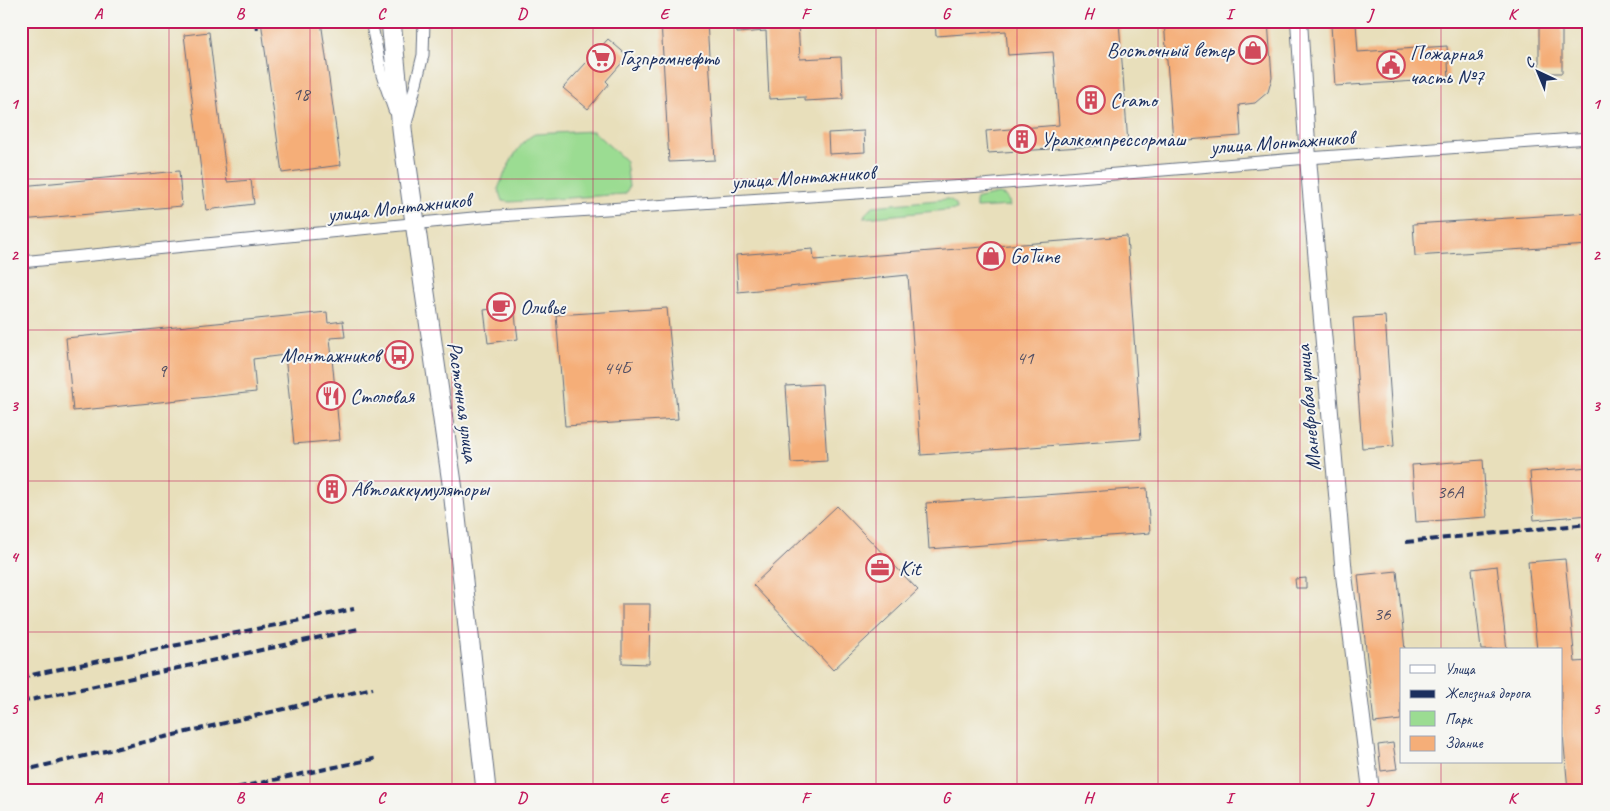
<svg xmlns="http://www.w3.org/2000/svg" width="1610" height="811" font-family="Caveat,sans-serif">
	<rect width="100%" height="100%" fill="#f6f6f2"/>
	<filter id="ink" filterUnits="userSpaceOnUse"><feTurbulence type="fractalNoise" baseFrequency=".02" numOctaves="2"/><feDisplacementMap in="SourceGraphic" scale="10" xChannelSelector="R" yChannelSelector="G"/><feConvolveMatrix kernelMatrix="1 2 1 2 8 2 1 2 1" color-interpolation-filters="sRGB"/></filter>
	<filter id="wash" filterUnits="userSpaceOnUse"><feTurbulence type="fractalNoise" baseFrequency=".0096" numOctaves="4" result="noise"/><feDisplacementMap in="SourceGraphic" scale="20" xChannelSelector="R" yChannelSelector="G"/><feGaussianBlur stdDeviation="1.12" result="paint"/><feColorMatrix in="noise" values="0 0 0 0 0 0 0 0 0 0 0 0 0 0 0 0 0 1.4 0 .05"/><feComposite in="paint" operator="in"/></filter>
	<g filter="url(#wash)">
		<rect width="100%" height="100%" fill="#e8dfbb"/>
		<path fill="#9bdc92" stroke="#5b8678" d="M593,131L626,161L629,187L625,194L510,202L502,201L498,189C505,172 518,141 535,134Z
			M998,194C1005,195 1009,198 1010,206L976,208V201L978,198Z
			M948,199C954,201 956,204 957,209L864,218L865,214L873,206Z"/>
		<g id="blocks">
			<path fill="#f5ae78" d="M261,21H321L341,165L282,173Z
				M661,21H707L715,160L669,162Z
				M736,21H798L800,59L841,57L843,99L805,101V97L769,99L766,31L737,33Z
				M935,21H1119L1128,144L988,153L986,131L1059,125L1053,52L1008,55L1006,31L936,36Z
				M1164,21H1268L1272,78L1268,92L1255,103L1239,105L1241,136L1173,141Z
				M1539,21H1562V73H1539Z
				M1356,23L1358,52L1447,46L1449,79L1335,86L1331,25Z
				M209,32L227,182L251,180L254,204L206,210L184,35Z
				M608,39L628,56L606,81L609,84L588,109L563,88Z
				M864,131L865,152L829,154L828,133Z
				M179,171L182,206L21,220V186Z
				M1589,213V245L1415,256L1413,224Z
				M1127,236L1141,439L921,455L908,275L738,292L736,255L813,249L814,260Z
				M514,306L518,339L488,343L484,310Z
				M667,308L678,419L565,426L556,315Z
				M327,312L328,323L343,321L345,337L330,338L340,440L294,444L285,355L253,359L256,392L73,411L66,338Z
				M1385,316L1394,446L1362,448L1353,318Z
				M822,384L827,461L791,463L786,386Z
				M1483,460L1487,517L1416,522L1412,465Z
				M1589,467V515L1534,520L1530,472Z
				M344,482L345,494L320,495V483Z
				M1147,488L1150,533L929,549L926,503Z
				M837,506L918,590L833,670L753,585Z
				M1565,559L1575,662L1589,661V790H1568L1561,713V650H1537L1528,562Z
				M1497,566L1507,650H1481L1472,569Z
				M1397,571L1405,650H1401V720L1374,723L1358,575Z
				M1306,578V588H1296L1295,579Z
				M622,604H650L649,664L622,663Z
				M1393,743L1397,769L1381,771L1378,745Z"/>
		</g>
	</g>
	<g filter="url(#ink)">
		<use href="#blocks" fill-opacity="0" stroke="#636d7f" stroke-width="1"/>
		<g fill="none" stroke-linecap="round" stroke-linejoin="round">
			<defs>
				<path id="street" d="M371,21L382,75L394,110
					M406,124L423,55L424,21
					M21,262L483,217L982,185L1308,158L1589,138"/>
				<path id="secondary" d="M1299,21L1308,158L1344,575L1371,790"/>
				<path id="primary" d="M391,21L403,138L453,490L486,790"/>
			</defs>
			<use href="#street" stroke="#636d7f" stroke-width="13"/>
			<use href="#secondary" stroke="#636d7f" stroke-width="18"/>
			<use href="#primary" stroke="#636d7f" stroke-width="21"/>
			<use href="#street" stroke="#fff" stroke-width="11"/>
			<use href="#secondary" stroke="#fff" stroke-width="16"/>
			<use href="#primary" stroke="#fff" stroke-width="19"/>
			<path stroke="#1b2f5e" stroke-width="4" stroke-dasharray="8 4" stroke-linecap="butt" d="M256,21L257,30
				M1406,542L1589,524
				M21,677L354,609
				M21,702L358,629
				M21,771L373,688
				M226,790L378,758"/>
		</g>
	</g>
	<path fill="none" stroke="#c2185b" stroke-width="1" stroke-opacity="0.55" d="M169,21V790M310,21V790M452,21V790M593,21V790M734,21V790M876,21V790M1017,21V790M1158,21V790M1300,21V790M1441,21V650M21,179H1589M21,330H1589M21,481H1589M21,632H1589M1441,762V790"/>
	<defs>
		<symbol id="shop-ring" viewBox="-11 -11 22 22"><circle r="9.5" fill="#f6f6f2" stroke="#d1495b" stroke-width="1.5"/><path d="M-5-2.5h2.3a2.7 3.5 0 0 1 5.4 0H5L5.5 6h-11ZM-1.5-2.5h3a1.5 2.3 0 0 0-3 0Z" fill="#d1495b"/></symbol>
		<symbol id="supermarket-ring" viewBox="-11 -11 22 22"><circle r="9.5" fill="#f6f6f2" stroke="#d1495b" stroke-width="1.5"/><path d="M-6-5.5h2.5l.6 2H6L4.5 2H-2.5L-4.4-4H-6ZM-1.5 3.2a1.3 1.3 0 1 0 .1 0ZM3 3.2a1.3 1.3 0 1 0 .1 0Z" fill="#d1495b"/></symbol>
		<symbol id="civic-ring" viewBox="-11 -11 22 22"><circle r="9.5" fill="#f6f6f2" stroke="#d1495b" stroke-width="1.5"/><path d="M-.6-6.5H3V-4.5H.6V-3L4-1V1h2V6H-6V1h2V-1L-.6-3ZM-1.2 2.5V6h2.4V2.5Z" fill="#d1495b"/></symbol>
		<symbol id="building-ring" viewBox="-11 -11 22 22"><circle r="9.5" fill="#f6f6f2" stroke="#d1495b" stroke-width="1.5"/><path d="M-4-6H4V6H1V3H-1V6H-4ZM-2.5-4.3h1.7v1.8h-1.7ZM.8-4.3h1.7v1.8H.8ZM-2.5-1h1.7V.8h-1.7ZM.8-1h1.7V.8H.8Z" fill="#d1495b"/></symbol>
		<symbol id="cafe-ring" viewBox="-11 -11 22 22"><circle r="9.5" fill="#f6f6f2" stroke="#d1495b" stroke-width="1.5"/><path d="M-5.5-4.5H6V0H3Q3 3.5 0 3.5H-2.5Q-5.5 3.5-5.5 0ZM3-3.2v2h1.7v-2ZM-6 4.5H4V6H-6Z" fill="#d1495b"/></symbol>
		<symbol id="bus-ring" viewBox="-11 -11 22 22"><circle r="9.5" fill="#f6f6f2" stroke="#d1495b" stroke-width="1.5"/><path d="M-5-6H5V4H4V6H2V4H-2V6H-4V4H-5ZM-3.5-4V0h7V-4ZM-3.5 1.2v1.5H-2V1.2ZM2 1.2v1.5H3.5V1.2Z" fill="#d1495b"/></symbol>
		<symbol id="restaurant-ring" viewBox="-11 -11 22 22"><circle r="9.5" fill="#f6f6f2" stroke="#d1495b" stroke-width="1.5"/><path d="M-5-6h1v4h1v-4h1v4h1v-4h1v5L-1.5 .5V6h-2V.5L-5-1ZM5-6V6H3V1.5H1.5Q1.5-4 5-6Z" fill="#d1495b"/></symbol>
		<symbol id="office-ring" viewBox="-11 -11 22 22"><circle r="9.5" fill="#f6f6f2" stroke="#d1495b" stroke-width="1.5"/><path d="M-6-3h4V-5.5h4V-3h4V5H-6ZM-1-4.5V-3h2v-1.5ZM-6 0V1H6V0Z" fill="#d1495b"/></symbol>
	</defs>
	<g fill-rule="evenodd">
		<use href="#shop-ring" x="1237" y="34" width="32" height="32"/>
		<use href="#supermarket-ring" x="585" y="42" width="32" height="32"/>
		<use href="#civic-ring" x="1375" y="49" width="32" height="32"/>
		<use href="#building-ring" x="1075" y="84" width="32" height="32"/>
		<use href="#building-ring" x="1006" y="123" width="32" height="32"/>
		<use href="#shop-ring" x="975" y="240" width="32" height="32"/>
		<use href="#cafe-ring" x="485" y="291" width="32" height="32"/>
		<use href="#bus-ring" x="383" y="339" width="32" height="32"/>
		<use href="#restaurant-ring" x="315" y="380" width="32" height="32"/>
		<use href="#building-ring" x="316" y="473" width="32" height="32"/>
		<use href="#office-ring" x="864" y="552" width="32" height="32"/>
	</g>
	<g text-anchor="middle" stroke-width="4" stroke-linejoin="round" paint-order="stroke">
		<g font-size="19" fill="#524f64">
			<text x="301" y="100">18</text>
			<text x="1025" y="364">41</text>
			<text x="617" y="374">44Б</text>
			<text x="162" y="377">9</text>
			<text x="1450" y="498">36А</text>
			<text x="1382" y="620">36</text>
		</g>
		<g font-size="21" fill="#1b2f5e" stroke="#f6f6f2" text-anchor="start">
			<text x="1234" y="57" text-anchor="end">Восточный ветер</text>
			<text x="1410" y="60">Пожарная<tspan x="1410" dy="24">часть №7</tspan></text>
			<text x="620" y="65">Газпромнефть</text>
			<text x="1110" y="107">Cramo</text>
			<text x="1041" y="146">Уралкомпрессормаш</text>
			<text x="1010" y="263">GoTune</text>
			<text x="520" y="314">Оливье</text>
			<text x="380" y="362" text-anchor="end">Монтажников</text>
			<text x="350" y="403">Столовая</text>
			<text x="351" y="496">Автоаккумуляторы</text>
			<text x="899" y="575">Kit</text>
		</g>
		<g font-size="21" fill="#1b2f5e" stroke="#f6f6f2">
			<text transform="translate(1282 142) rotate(-4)" y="7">улица Монтажников</text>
			<text transform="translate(803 177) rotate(-4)" y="7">улица Монтажников</text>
			<text transform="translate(399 207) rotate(-6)" y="7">улица Монтажников</text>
			<text transform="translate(463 402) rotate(82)" y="7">Расточная улица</text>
			<text transform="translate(1308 408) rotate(-95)" y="7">Маневровая улица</text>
		</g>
	</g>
	<rect width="1610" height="811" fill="none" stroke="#f6f6f2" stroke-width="55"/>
	<rect x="1400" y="648" width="162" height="115" fill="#f6f6f2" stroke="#9ea6b7"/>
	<rect x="1410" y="665" width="25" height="8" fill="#ffffff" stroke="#9ea6b7"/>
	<text x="1445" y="674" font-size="15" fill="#1b2f5e">Улица</text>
	<rect x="1410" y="690" width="25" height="8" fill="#1b2f5e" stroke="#9ea6b7"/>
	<text x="1445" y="698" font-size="15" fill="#1b2f5e">Железная дорога</text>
	<rect x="1410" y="711" width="25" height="15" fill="#9bdc92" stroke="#9ea6b7"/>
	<text x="1445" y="724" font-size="15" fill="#1b2f5e">Парк</text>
	<rect x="1410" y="736" width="25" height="15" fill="#f5ae78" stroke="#9ea6b7"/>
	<text x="1445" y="748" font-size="15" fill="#1b2f5e">Здание</text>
	<g transform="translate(1538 72) rotate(316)" stroke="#f6f6f2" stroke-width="4" paint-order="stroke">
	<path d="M0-4L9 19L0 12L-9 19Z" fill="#1b2f5e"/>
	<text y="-8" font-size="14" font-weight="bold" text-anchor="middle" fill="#1b2f5e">С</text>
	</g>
	<rect x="28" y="28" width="1554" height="756" fill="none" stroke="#c2185b" stroke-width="2"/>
	<g font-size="16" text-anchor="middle" font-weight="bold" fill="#c2185b">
		<text x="98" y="19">A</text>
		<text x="240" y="19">B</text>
		<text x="381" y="19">C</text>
		<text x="522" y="19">D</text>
		<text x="664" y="19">E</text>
		<text x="805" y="19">F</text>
		<text x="946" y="19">G</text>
		<text x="1088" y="19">H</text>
		<text x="1229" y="19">I</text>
		<text x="1370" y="19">J</text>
		<text x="1512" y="19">K</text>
		<text x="14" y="109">1</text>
		<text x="1596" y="109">1</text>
		<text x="14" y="260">2</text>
		<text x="1596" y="260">2</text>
		<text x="14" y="411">3</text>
		<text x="1596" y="411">3</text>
		<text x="14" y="562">4</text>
		<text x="1596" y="562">4</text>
		<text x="14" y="714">5</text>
		<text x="1596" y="714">5</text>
		<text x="98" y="803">A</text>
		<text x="240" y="803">B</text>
		<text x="381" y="803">C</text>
		<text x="522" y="803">D</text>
		<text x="664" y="803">E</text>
		<text x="805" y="803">F</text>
		<text x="946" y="803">G</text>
		<text x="1088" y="803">H</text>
		<text x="1229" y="803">I</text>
		<text x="1370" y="803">J</text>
		<text x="1512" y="803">K</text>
	</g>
</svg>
